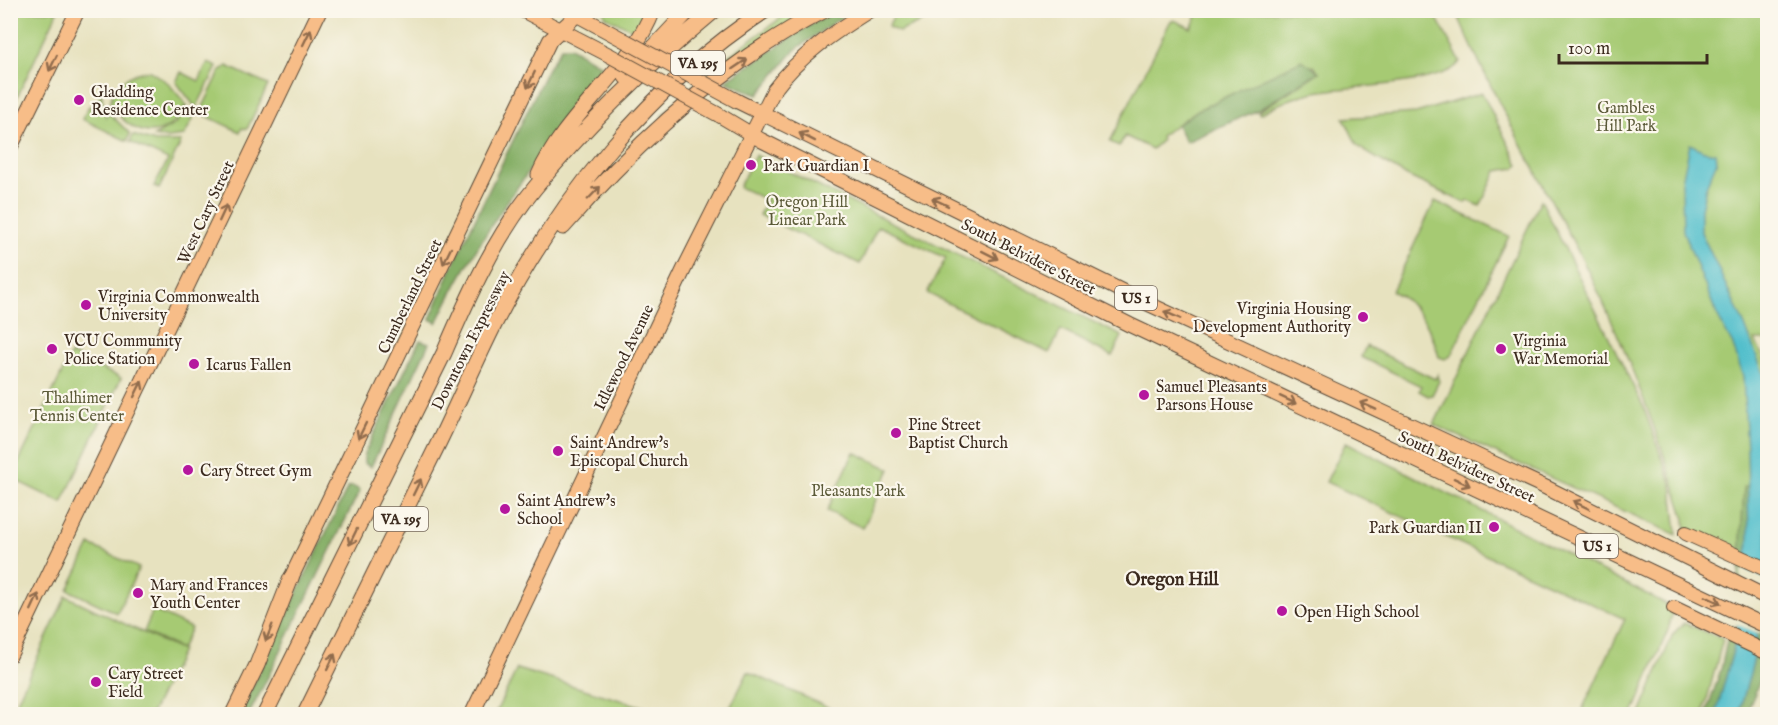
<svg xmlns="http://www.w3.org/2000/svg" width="1778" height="725" font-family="'IM FELL English',serif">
	<rect width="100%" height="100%" fill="#fbf7ec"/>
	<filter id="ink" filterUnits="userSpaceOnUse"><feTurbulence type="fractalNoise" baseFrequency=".0167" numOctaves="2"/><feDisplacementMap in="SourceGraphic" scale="12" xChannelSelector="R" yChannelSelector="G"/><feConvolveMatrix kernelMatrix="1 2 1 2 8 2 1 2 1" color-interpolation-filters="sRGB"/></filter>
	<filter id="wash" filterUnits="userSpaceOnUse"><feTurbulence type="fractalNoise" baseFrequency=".008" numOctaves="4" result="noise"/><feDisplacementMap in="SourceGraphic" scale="24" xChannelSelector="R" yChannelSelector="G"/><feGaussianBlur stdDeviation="1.35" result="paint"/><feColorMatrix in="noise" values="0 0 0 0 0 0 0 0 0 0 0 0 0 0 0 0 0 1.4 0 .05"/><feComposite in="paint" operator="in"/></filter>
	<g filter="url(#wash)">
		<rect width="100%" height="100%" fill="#e7e2bf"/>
		<path fill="#a6ca73" stroke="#707a48" stroke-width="1.5" d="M11,10L58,11L17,97L11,104Z
			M603,11H646L636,31L606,17Z
			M791,11H815L661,116L717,64Z
			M896,11H927L930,18L899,32L888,27Z
			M1186,11H1433L1460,61C1450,86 1341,86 1315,92C1295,96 1277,104 1260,114L1258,112L1319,72L1314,66L1198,110L1160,136L1162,140L1152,149L1125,136L1119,146L1110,142L1170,22L1174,20L1191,28L1197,16Z
			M1456,11H1767L1768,340H1755L1767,365V570L1686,533L1685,519C1657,430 1624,340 1581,257C1539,175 1492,96 1456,11Z
			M208,62L217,67L196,108L176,82L181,72L199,81Z
			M227,66L268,85L247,129L242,128L240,132L200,113L220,72Z
			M150,71L168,83L186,104C166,145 131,138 110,103C114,84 131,71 150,71Z
			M101,93L106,117L109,113L130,134L127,141L82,119L89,106L93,108Z
			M1482,93L1519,165L1515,168L1497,171L1480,206L1467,200L1465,203L1407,176L1366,152L1357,145L1344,118L1416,113Z
			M187,106L193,119L184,136L169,138L154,136L175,124Z
			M133,135L155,142H181L159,189L154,186L168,160L130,142Z
			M755,155L1122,336L1112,356L1061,330L1049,353L927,293L946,258L878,226L860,264L759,215L767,200L739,187Z
			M1541,200L1643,406L1672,485L1677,535L1434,425Z
			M1435,201L1509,236L1451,355L1445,359L1439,357C1432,329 1418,304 1392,291Z
			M1366,346L1435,379L1438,374L1439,381L1432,395L1428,396L1419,391L1421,386L1361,357Z
			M71,354L121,378L62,503L11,478Z
			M1346,442L1674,608L1668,630L1633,714H1592L1582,710L1625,619L1326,482Z
			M854,452L890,469L863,528L827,511Z
			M90,545L139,568L117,613L68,590Z
			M66,596L182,651L151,714H11Z
			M153,610L191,628L181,649L144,632Z
			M1684,623L1723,639L1703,714H1640L1673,634Z
			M517,669L647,708L691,714H495Z
			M748,672L832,709L843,714H727Z"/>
		<path fill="#84ae65" stroke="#606c42" stroke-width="1.5" d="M839,11H850L795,50L758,95L725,81L813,23Z
			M561,47H570L607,69C542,153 483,225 437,323L430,319L453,265L547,70Z
			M1302,60L1319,72L1260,109L1186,142L1177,125L1198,110Z
			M420,340L429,343L371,467L364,463V454Z
			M352,486L360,490L260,693L249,714H239L348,487Z
			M1744,487L1767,488V587L1738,591Z
			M1730,626L1763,634C1776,652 1754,695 1746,714H1706L1721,669Z"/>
		<path fill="#52bfcc" stroke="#467475" stroke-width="1.5" d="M1690,144L1704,151L1716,153L1717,161L1706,187L1701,209V232L1745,326L1764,375L1767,409V567L1753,662L1739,714H1716L1734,647L1749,540L1747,450L1743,377L1733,345L1717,315L1683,231L1682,182Z"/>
		<path fill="#e7e2bf" d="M1742,568L1767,580L1760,635L1734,623Z"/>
	</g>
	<g filter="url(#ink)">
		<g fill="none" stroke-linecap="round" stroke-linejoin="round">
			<defs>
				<path id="major" d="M522,10L609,55
					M570,11L622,39
					M737,101L1140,300L1547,488L1768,598
					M719,115L761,140L1130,325L1768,627
					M10,148L78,10
					M1686,533L1768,570
					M291,578L550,40L582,10
					M1674,608L1768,653
					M10,655L320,10
					M472,714L686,265L774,90C800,55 833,33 870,10"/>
				<path id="highway" d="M626,77L689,10
					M539,175C565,114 632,69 653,10
					M563,227C636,143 725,61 825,10
					M233,714L257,665L291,578
					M265,714L444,353C468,297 495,237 534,189C587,123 650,64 715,10
					M305,714C349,625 393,535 437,446C457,405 475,363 495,323C557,202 651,84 766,10"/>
			</defs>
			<use href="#major" stroke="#554636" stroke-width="16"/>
			<use href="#highway" stroke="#554636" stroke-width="17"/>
			<use href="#major" stroke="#f7bd88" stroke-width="14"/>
			<use href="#highway" stroke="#f7bd88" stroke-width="15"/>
			<defs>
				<path id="major-bridge" d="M622,39L737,101
					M609,55L719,115"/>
			</defs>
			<use href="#major-bridge" stroke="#554636" stroke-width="16" stroke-linecap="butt"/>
			<use href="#major-bridge" stroke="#f7bd88" stroke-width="14"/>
		</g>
		<defs><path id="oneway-shaft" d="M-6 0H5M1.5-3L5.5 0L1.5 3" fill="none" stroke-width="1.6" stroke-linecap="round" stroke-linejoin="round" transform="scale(1.5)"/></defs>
		<g stroke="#906c4e">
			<use href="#oneway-shaft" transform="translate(307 37) rotate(-64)"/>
			<use href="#oneway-shaft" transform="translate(53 63) rotate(116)"/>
			<use href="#oneway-shaft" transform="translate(740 64) rotate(-34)"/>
			<use href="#oneway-shaft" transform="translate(531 80) rotate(115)"/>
			<use href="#oneway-shaft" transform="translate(807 137) rotate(-153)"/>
			<use href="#oneway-shaft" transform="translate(594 193) rotate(-46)"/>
			<use href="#oneway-shaft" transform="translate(940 202) rotate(-154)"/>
			<use href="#oneway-shaft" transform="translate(223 213) rotate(-65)"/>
			<use href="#oneway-shaft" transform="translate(990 255) rotate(27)"/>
			<use href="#oneway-shaft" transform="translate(447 256) rotate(116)"/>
			<use href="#oneway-shaft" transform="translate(1172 315) rotate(-156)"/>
			<use href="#oneway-shaft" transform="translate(138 389) rotate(-64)"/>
			<use href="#oneway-shaft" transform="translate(1288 400) rotate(25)"/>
			<use href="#oneway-shaft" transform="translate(1368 406) rotate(-156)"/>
			<use href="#oneway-shaft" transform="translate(362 431) rotate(116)"/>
			<use href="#oneway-shaft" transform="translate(1462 482) rotate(25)"/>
			<use href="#oneway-shaft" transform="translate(417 487) rotate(-64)"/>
			<use href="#oneway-shaft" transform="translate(1581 505) rotate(-154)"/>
			<use href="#oneway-shaft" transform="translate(353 537) rotate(116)"/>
			<use href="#oneway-shaft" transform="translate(1713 600) rotate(25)"/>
			<use href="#oneway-shaft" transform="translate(35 602) rotate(-65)"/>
			<use href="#oneway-shaft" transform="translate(269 633) rotate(112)"/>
			<use href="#oneway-shaft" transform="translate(331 662) rotate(-64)"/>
		</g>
	</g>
	<g fill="#b5179e" stroke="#fbf7ec" stroke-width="2">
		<circle cx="79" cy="100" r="6"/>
		<circle cx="751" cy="165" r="6"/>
		<circle cx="86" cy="305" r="6"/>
		<circle cx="1363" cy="317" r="6"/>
		<circle cx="52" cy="349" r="6"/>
		<circle cx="1501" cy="349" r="6"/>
		<circle cx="194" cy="364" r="6"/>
		<circle cx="1144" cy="395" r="6"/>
		<circle cx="896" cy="433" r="6"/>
		<circle cx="558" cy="451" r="6"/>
		<circle cx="188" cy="470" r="6"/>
		<circle cx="505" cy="509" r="6"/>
		<circle cx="1494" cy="527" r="6"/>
		<circle cx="138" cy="593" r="6"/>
		<circle cx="1282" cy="611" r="6"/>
		<circle cx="96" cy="682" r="6"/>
	</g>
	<g text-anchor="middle" stroke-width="4.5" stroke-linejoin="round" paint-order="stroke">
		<g fill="#fbf7ec" stroke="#75685c" stroke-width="1.5">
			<rect x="671" y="51" width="54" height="24" rx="4.5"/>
			<rect x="1115" y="286" width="42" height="24" rx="4.5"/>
			<rect x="374" y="507" width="54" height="24" rx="4.5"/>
			<rect x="1576" y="534" width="42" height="24" rx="4.5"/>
		</g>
		<g font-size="15" font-weight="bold" fill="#3b2a1e">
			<text x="698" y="68">VA 195</text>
			<text x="1136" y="303">US 1</text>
			<text x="401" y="524">VA 195</text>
			<text x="1597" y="551">US 1</text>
		</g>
		<g font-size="16" fill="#3b2a1e" stroke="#fbf7ec" text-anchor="start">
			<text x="91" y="97">Gladding<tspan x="91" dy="18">Residence Center</tspan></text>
			<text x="763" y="171">Park Guardian I</text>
			<text x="98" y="302">Virginia Commonwealth<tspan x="98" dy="18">University</tspan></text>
			<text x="1351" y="314" text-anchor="end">Virginia Housing<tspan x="1351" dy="18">Development Authority</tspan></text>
			<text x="64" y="346">VCU Community<tspan x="64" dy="18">Police Station</tspan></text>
			<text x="1513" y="346">Virginia<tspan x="1513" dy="18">War Memorial</tspan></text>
			<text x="206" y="370">Icarus Fallen</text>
			<text x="1156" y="392">Samuel Pleasants<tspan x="1156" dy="18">Parsons House</tspan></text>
			<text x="908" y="430">Pine Street<tspan x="908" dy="18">Baptist Church</tspan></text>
			<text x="570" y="448">Saint Andrew's<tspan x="570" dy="18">Episcopal Church</tspan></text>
			<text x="200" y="476">Cary Street Gym</text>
			<text x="517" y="506">Saint Andrew's<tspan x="517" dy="18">School</tspan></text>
			<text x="1482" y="533" text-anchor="end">Park Guardian II</text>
			<text x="150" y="590">Mary and Frances<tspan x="150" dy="18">Youth Center</tspan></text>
			<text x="1294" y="617">Open High School</text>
			<text x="108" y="679">Cary Street<tspan x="108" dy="18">Field</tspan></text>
		</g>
		<g font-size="16" fill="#5b5a38" stroke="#fbf7ec">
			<text x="1626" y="113">Gambles<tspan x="1626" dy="18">Hill Park</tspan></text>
			<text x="807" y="207">Oregon Hill<tspan x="807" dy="18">Linear Park</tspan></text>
			<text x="77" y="403">Thalhimer<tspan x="77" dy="18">Tennis Center</tspan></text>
			<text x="858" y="496">Pleasants Park</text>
		</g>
		<g font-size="16" fill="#3b2a1e" stroke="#fbf7ec">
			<text transform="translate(205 212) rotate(-65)" y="6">West Cary Street</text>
			<text transform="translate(1029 256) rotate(27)" y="6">South Belvidere Street</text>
			<text transform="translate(409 296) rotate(-64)" y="6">Cumberland Street</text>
			<text transform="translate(470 340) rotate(-63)" y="6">Downtown Expressway</text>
			<text transform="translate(623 357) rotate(-64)" y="6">Idlewood Avenue</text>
			<text transform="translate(1467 466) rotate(25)" y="6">South Belvidere Street</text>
		</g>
		<g font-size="18" font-weight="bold" fill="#3b2a1e" stroke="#fbf7ec">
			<text x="1172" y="585">Oregon Hill</text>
		</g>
	</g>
	<rect width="1778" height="725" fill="none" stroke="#fbf7ec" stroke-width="36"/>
	<path d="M1559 54v9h148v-9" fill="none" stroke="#3b2a1e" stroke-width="3"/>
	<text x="1568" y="54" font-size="18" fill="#3b2a1e" stroke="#fbf7ec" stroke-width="4.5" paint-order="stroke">100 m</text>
</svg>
